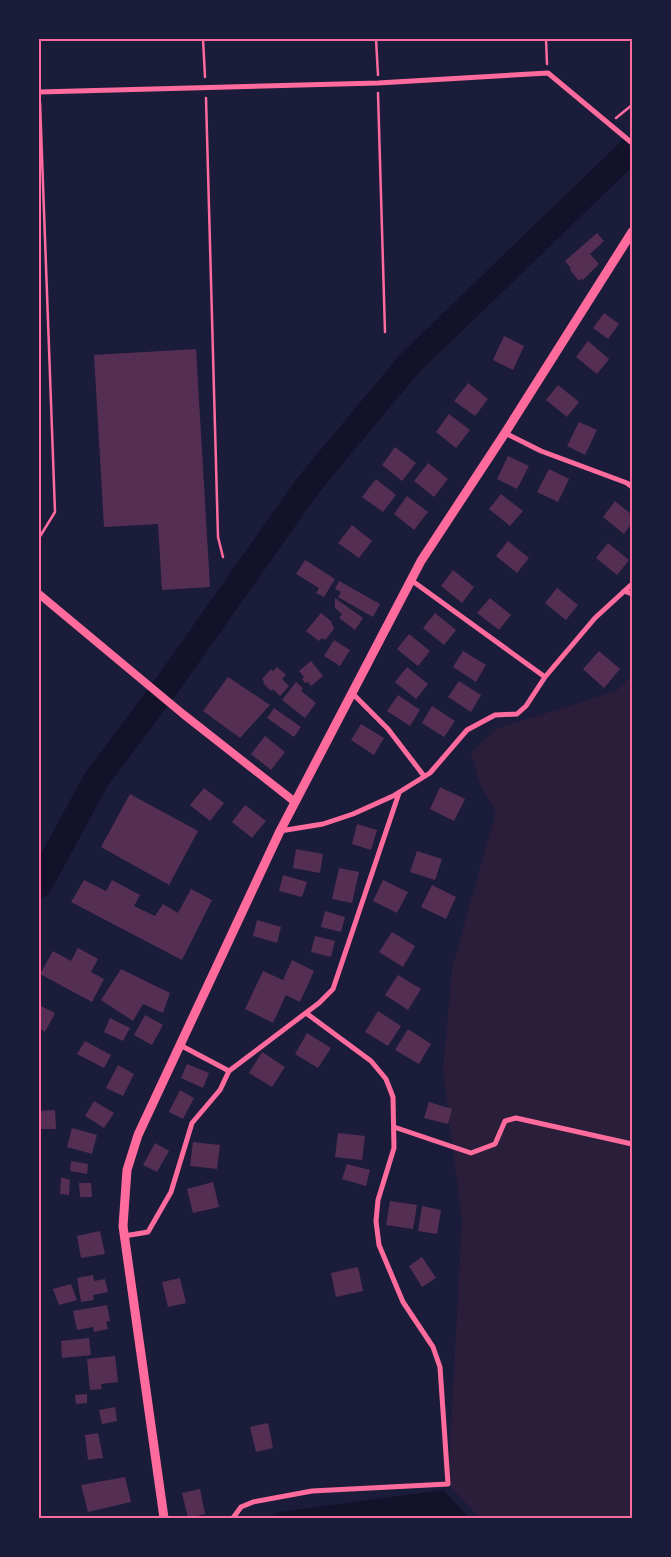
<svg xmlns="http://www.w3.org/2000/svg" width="671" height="1557" font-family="Montserrat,sans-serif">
	<rect width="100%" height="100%" fill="#1b1b3a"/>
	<path fill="#2a1e3b" d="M632,675V1518H480L448,1484L462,1221L443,1071L452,968L496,812L481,787L471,753L496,729L616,691Z"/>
	<path fill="#12122b" d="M443,1490L470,1518H269L279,1512Z"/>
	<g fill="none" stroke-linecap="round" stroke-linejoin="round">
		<path stroke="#12122b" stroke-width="26" d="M39,885L96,780L165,688L309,484L409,364L632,149"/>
	</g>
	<path fill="#542f53" d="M597,233L604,241L590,254L599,264L583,280L581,279L579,281L570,270L571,268L565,261Z
		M604,313L619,324L608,339L593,328Z
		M504,336L524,346L513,370L493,360Z
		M588,341L609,359L597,374L576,357Z
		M196,349L210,587L162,590L158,524L104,527L94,355Z
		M468,383L488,399L475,416L454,401Z
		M558,385L579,402L567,417L546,400Z
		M449,414L470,430L456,448L436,432Z
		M579,422L597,430L585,455L567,446Z
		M395,447L416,463L402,481L382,465Z
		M508,456L529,466L517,489L497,479Z
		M428,463L448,479L434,497L414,481Z
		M549,469L569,479L558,502L537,492Z
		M376,479L396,495L383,512L362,497Z
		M501,494L523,511L510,526L489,509Z
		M407,496L428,512L414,530L394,514Z
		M615,501L632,515V523L624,534L603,517Z
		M352,525L372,541L359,558L338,543Z
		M508,541L529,558L517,573L496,556Z
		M608,543L629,560L617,575L596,558Z
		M305,560L335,579L324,597L316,593L319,588L296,574Z
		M453,570L474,587L462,603L441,586Z
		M339,581L380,604L373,617L338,597L341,592L335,589Z
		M557,588L578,605L566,620L545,603Z
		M335,598L363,618L355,630L339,618L342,614L335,608Z
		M490,598L511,615L499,630L477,613Z
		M321,613L331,621L334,629L325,640L322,638L319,641L306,631Z
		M435,613L456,630L444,645L423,628Z
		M409,634L430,651L418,666L397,649Z
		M334,640L350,650L340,666L324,656Z
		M463,651L486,665L476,682L453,667Z
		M599,651L620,669L604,688L583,669Z
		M311,661L323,676L311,686L308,682L305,683L302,679L304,677L299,671Z
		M277,667L286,675L282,679L289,686L280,696L273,689L271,691L263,683L264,681L262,679L271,669L273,671Z
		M407,667L428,684L416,699L395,682Z
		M228,677L270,705L240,738L203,711Z
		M459,681L481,695L471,712L448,697Z
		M296,682L303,688L301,691L316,703L305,718L282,700Z
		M398,695L420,710L410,726L387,711Z
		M432,706L455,721L444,737L422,723Z
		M274,708L301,727L294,737L267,718Z
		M361,724L384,738L374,755L351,740Z
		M265,736L285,752L271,770L251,754Z
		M440,787L465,799L454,821L430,809Z
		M204,788L224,803L210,821L190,805Z
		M130,794L198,831L169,885L101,847Z
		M245,805L266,821L252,838L232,822Z
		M357,824L377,830L371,850L352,844Z
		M296,849L323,854L320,873L293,868Z
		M417,851L442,859L435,880L410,872Z
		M339,868L359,872L352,903L332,899Z
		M283,875L307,882L302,897L279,891Z
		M84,880L106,891L112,880L140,895L134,906L155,916L163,904L178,913L191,889L212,900L182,960L71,902Z
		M383,880L408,892L397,913L373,901Z
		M432,885L456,897L446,919L421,907Z
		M325,911L345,917L341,932L321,927Z
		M257,920L281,927L277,943L253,936Z
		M392,932L415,946L403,967L379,952Z
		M315,936L335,941L331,957L311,952Z
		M78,948L98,959L91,972L104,979L92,1002L40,974L53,951L71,961Z
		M292,960L314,971L300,1002L286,995L273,1023L245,1009L263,971L283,980Z
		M121,969L170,993L163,1013L143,1004L133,1021L101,1000Z
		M398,975L421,989L408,1010L385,995Z
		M39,1005L55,1013L45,1032L39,1028Z
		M378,1011L401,1026L388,1046L365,1032Z
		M145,1015L163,1025L152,1045L134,1035Z
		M110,1018L130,1028L123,1041L104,1032Z
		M408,1029L431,1044L419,1064L395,1050Z
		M307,1033L331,1048L318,1068L295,1054Z
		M85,1041L111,1055L104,1068L77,1054Z
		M262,1052L285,1067L272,1087L249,1073Z
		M187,1064L209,1073L203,1088L181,1078Z
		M118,1065L134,1074L123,1096L106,1088Z
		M180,1090L194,1098L183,1119L169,1112Z
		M94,1101L114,1113L104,1128L85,1116Z
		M429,1102L452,1109L448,1124L424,1118Z
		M55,1110L56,1129H39V1111Z
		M72,1128L97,1135L92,1154L67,1147Z
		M338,1133L365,1136L362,1160L335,1157Z
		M193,1142L220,1145L217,1169L190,1166Z
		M155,1143L169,1151L157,1172L143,1165Z
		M71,1161L88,1164L87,1174L70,1171Z
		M347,1164L370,1170L366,1186L342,1179Z
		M61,1177L70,1180L69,1195L60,1194Z
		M213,1182L219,1207L193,1213L187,1189Z
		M79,1183H91L92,1197H80Z
		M390,1201L417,1205L413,1229L386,1225Z
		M422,1206L441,1210L437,1234L418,1231Z
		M100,1231L105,1254L81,1258L77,1236Z
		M422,1257L436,1278L422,1287L409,1266Z
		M358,1267L363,1291L336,1297L331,1273Z
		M93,1275L94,1281L105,1279L108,1292L93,1295L94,1300L81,1302L77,1278Z
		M180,1278L186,1303L168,1307L162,1282Z
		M71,1284L77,1300L59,1305L53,1289Z
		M107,1305L110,1321L106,1322L108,1329L94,1332L93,1327L77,1330L73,1311Z
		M89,1338L91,1355L62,1358L61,1341Z
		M115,1356L118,1382L101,1384L102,1389L90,1390L87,1359Z
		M87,1394V1403L76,1404L75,1395Z
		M115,1407L117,1421L102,1424L99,1410Z
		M268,1423L273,1448L256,1452L250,1427Z
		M98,1433L103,1458L88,1460L85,1435Z
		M125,1477L131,1502L88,1512L81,1485Z
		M200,1489L205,1514L188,1518L182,1493Z"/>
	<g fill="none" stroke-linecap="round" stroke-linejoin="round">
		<path stroke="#ff6b9d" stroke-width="2.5" d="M203,39L205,77
			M376,39L378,75
			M546,39L547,64
			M39,75V84
			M378,93L385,332
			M206,98L218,537L223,557
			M616,118L632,105
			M39,493V509
			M39,538L55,512L40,102"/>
		<path stroke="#ff6b9d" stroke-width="5" d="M39,92L378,83L548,73L632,143
			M505,433L541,451L627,483L632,487
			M411,580L545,677
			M624,591L632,594
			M352,693L388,729L424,776
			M280,831L323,824L353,814L393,796L430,773L467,730L495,715L517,714L526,706L545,677L595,618L632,584
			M180,1045L229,1071L319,1003L333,989L399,793
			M394,1127L471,1153L495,1144L505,1121L516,1118L632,1144
			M124,1236L148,1232L171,1192L192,1123L220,1090L229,1071
			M233,1518L241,1507L253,1502L312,1491L448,1484L440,1367L433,1347L403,1302L379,1245L376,1221L378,1200L394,1148L393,1097L386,1079L371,1061L306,1013"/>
		<path stroke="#ff6b9d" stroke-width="8" d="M39,594L183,714L295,802"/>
		<path stroke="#ff6b9d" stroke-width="9" d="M164,1518L123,1226L127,1170L138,1135L280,831L421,561L505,433L632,232"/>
	</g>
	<rect width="671" height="1557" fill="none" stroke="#1b1b3a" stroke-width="80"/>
	<rect x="40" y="40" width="591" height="1477" fill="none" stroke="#ff6b9d" stroke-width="2"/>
</svg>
